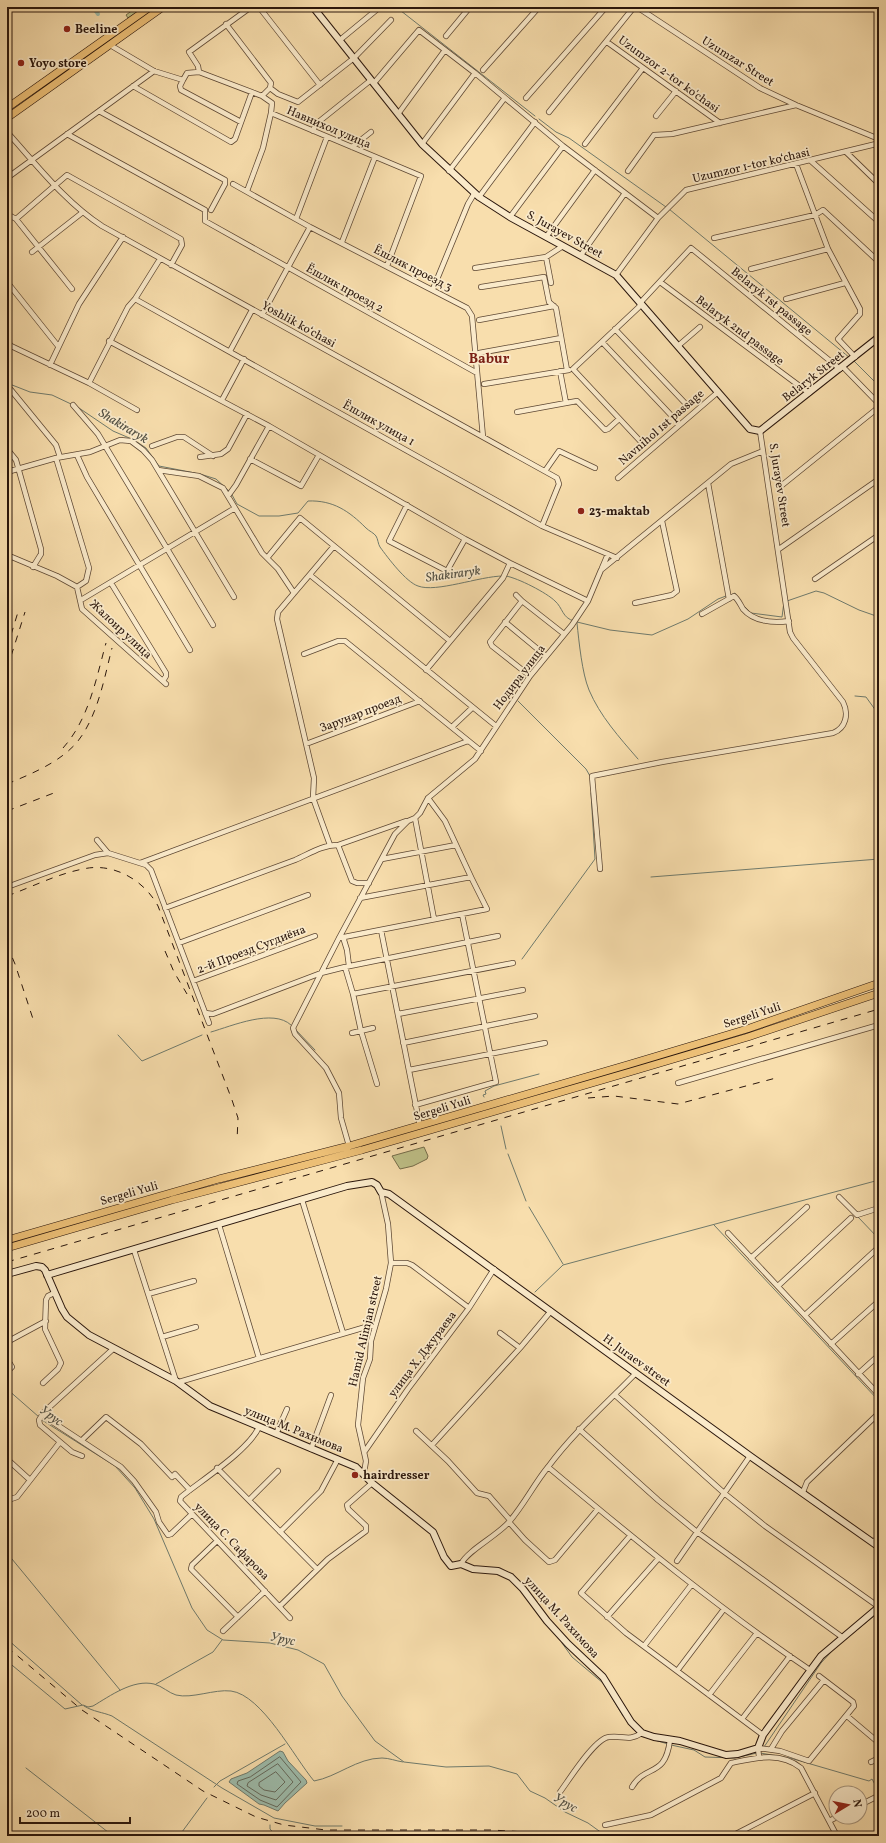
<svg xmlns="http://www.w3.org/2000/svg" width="886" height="1843" font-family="Vollkorn,serif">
	<rect width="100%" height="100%" fill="#f8dead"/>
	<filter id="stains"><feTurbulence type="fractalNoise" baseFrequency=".005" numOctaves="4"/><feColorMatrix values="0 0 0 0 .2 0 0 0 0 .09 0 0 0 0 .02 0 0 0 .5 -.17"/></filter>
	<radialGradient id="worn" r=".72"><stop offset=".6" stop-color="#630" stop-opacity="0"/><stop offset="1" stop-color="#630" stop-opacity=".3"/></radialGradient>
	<path fill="#bfc188" stroke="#746c4a" d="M137,7H144L128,18L126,15Z
		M155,7H159L43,88L42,87Z
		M424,1147L428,1156L427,1159L413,1166L400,1169L392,1156Z"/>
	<path fill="#9dbcac" stroke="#6f7a6c" d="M280,1751L283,1752L288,1761L306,1780L307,1783L285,1803L278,1811L264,1805L259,1804L229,1782L231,1779L247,1773Z"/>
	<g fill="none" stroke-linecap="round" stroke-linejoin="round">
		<path stroke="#64695c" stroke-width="1" d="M280,1757L301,1782L277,1807L260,1800L237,1784L238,1781L250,1777Z
			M278,1764L293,1782L276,1800L261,1795L247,1786L248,1783Z
			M276,1772L285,1782L275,1792L264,1790L259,1786V1783Z"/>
		<path stroke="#6f7a6c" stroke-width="1" d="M396,7L535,116
			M539,119L556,132L569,138L666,207
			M669,209L850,358
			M854,361L879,386
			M7,383L30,392L52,395L71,404
			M76,406L113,431L134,440L146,448L159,466L195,473
			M200,474L216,479L229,491
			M231,493L237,504L259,516H279L298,513L308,501C333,500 349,511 366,528C369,531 374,533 376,536C378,539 378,544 380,547C388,558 406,582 418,586C436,593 480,576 503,576
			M506,576C518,578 547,593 555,601C563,608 562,618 574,621
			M731,595L735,593L736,596
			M787,601L816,591L824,593L859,610L879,617
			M744,606L751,613L782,617L784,602
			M577,622L610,630L652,635L688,619L718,599L726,596
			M577,623C579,642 582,673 589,690C600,716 619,737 638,759
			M855,696L866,697L879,715
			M518,701L586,769L590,776
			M651,877L879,859
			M522,959L595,859L591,793
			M295,1029L315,1050
			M211,1032C232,1026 273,1008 291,1025
			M118,1035L142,1061L202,1035
			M484,1097L483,1095L486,1094L485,1091L494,1086L539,1074
			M501,1126L506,1149
			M508,1154L526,1201
			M529,1207L563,1264
			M858,1217L879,1239
			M714,1225L879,1401
			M535,1292L563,1265L879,1180
			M7,1389L39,1417
			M42,1420L115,1466L135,1488L154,1519L192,1608L207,1630L223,1640L270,1643L298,1650L324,1664L342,1696L375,1741L404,1762L446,1767L489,1766L517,1774L530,1791L545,1798L565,1812L588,1823L606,1836
			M7,1553L120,1690
			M7,1639L82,1705
			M842,1642L879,1612
			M562,1643L572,1657L603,1683L623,1716
			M7,1661L65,1709L83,1705L88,1707L93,1706C110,1696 133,1679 154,1684C162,1686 169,1693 176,1695C192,1699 214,1689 231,1691C262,1695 294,1757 314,1781C337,1777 357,1758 382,1758C389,1758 396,1761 403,1762
			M156,1684L213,1652L222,1640
			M84,1706C94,1712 102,1712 112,1716L222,1788L274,1818L315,1826H342
			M632,1728L637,1733
			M641,1736L668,1744
			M671,1745L694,1750L705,1757L735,1758L757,1753
			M764,1747L821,1663L832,1651
			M760,1753L790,1758L869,1781L872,1779L879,1792
			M26,1768L113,1836
			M214,1787L220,1781L285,1744
			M270,1825V1829L276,1836
			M179,1836L207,1798"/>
		<path stroke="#9dbcac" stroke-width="4" d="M93,7L98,14"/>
		<defs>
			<path id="street" d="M259,7L320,85
				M637,7L760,88L796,105L879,139
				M317,12L323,7
				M226,24L271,83L270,88L262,96
				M446,36L470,7
				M340,40L380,7
				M607,42L720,123
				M110,45L154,71L183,80L187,73L199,72L262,96L272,103L271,113L421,176L387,266
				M483,70L539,7
				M199,72L198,66L189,52L251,7
				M183,80L180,86L181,90L241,122
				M374,83L419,30L475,73L563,146L658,218
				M133,86L231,142L235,139L252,92
				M270,88L278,94L298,102L354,58L391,20
				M526,98L606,7
				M99,111L225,180V184L211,210
				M549,112L634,7
				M398,114L445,50
				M656,116L676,91
				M313,131L316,124L371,80
				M7,132C37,165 65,202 102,226L557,478L559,484L542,526
				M67,134L205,210V221L477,373
				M422,144L475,73
				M585,144L643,68
				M352,147L371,132
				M846,152L879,184
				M811,161L879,222
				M796,164L828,249L860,309V314L838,339L855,357
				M449,171L504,99
				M628,171L654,135L672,134L796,105
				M7,178L154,71
				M233,184L310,227L467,308L472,316L483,437
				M247,191L263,148L271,113
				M479,197L535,122
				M7,214L16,219L72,289
				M510,217L563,146
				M16,219L67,175L181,239L182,245L171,265
				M296,219L327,137
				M546,237L595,170
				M714,238L815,215L823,210L879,262
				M342,242L375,157
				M32,252L83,212
				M581,255L625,193
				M546,257L551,283
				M475,268L546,257L563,246
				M751,269L828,249
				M616,275L658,218L686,190L876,144L879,140
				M7,282L58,346
				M660,282L809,393
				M481,287L544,277L549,302L556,308L567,370
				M433,289L468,204L474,194
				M135,299L542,526L617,558
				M786,299L845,283
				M262,315L310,227
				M479,320L554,306
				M615,329L684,402
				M7,341L11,346L89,383L137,410
				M109,341L269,426L465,539L510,563L588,601
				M602,342L670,414
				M678,346L700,327
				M230,351L252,310
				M479,353L561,338
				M50,365L79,304L123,237
				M843,367L879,404
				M89,383L128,307L135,299L160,259
				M484,384L569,370
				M7,388L11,390L56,445L60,457
				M222,400L244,359
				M566,403L577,401L605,430L608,429L619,419
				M73,405L98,434L213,625
				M517,412L566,403L560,371
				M642,443L573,369L639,307L641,302L691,248L840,369
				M152,446L177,437H184L213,456
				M7,449L16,460L41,549V554L33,567
				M77,455L87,477L190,650
				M200,457L221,454L228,449L247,414
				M56,458L89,568L86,581L77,587
				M250,459L301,486L319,455
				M158,470L199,476L223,488L262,553L278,569L294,593
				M545,471L559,451L595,468
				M7,472L56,458L90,452L120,440L131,441L143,450L152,460L234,597
				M618,478L718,392
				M708,483L729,599
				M781,486L879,407
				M228,496L236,485L269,426
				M407,505L389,541L447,571L465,539
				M779,549L879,479
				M7,555L57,576L77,587L82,609L166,684
				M267,558L300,518L450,641
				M602,568L608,554
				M310,575L496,726
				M815,579L879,535
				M111,583L166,673V676L163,681
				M516,595L522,601
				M81,600L235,508
				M635,603L672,595L677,591L662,521
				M702,614L734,596C738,599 740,604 743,609C754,622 774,623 789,621
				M505,622L546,656
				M304,654L338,641H345L481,751
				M426,670L503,578L510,563
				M530,676L492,646L490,642L522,601L564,634
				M452,727L472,708
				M306,744L420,701
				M415,818L434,919
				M97,840L108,853L146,865L151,870L209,1023
				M330,845L313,798L314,778L277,619L278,612L334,546
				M338,845L352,881L357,883H369
				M382,859L456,845
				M140,863L468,741
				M600,869L592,776L662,762L833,733C846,728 849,714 843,702L793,638L790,632L760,431
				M7,887L95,855L108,853
				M360,898L471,877L445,821L428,798
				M165,908C208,892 252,876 295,860C309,854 322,845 338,845L406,821
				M381,930L420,1126
				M343,937L347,950L349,966
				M339,938L487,909L471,877
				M179,943L308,895
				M345,967L353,994
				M193,981L315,936
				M205,1013L213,1014L321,973L345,967L498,936
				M398,1014L523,990
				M352,1033L373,1028
				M403,1043L535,1016
				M409,1070L545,1043
				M678,1083L879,1025
				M377,1084L361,1031L353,994L513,963
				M415,1105L496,1082L462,914
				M349,1146L341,1118L339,1093L326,1068L295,1034L293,1028L339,938L395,834L408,821L415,818L420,813L428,798L475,759L530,676L572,625L588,601L601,570L731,464L763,451
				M839,1197L857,1215L879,1208
				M302,1200L343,1333
				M219,1225L259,1358
				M728,1233L879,1395
				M134,1250L176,1381
				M751,1258L807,1207
				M391,1263H407L412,1265L469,1308
				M778,1286L851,1218
				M148,1294L194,1281
				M805,1315L879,1247
				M500,1333L520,1348
				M162,1337L196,1327
				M7,1342L46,1321
				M831,1344L879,1301
				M7,1359L12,1367L7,1372
				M858,1374L879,1355
				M179,1382L376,1324
				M43,1383L58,1369L61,1363L45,1329L46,1300L48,1296L54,1293
				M615,1395L724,1493L765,1526L879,1607
				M44,1412L48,1419L121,1467L134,1481L156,1512L159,1522L168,1535L171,1534L192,1514
				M259,1427C249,1450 202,1480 181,1497L180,1501L290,1618
				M579,1429L658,1500L697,1532L842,1637
				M416,1431L448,1461L477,1493L489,1496L510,1520
				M276,1434L287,1409
				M81,1441L106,1417L141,1444L172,1477L175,1474L190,1490
				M432,1445L520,1348L551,1311
				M311,1449L331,1395
				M365,1451L408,1389L469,1308L494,1269
				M82,1456L72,1452L40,1425L39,1420L44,1412L113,1349
				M7,1459L30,1480
				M548,1467C633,1538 718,1608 810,1670
				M217,1468L317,1569
				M364,1473L366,1461L358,1425L361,1397L363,1378L370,1359L371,1341L386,1289L391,1263L388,1224L381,1192
				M803,1492L807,1482L879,1413
				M7,1496L11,1499L17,1497L60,1442
				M249,1500L278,1471
				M509,1522L525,1540L549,1562L555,1560L598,1509
				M280,1532L321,1491L338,1459
				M630,1536L581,1593L626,1633L763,1735
				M217,1541L192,1565L191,1569L238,1617
				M873,1542L879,1537
				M677,1561L750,1456
				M461,1564C468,1550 497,1536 509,1522C524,1505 534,1484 548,1467C574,1432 606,1404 636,1373
				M280,1606L328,1559L366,1531V1526L348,1509L347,1505L372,1483
				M607,1617L658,1559
				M223,1631L265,1591
				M644,1646L692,1584
				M677,1671L724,1609
				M709,1695L757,1633
				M847,1716L879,1743
				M742,1719L790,1656
				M771,1749L782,1731L824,1680
				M759,1757L758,1748L780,1751L809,1761L854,1706L853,1702L819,1676
				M871,1762L879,1758
				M632,1787C646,1763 665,1779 670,1740
				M560,1792C569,1780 595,1738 609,1737C624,1735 628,1742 642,1733
				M860,1805L878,1796
				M829,1821L837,1817
				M605,1825L651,1815L721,1778L731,1763C755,1758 780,1751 801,1768L837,1836
				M732,1836L815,1793"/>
			<path id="secondary" d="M313,7L422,144L479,197L510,217L616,275L750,429L760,431L879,337
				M7,1274L36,1266L42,1267L45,1270L62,1309L67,1317L89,1335L176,1381L210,1406L356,1467L372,1483L433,1532L444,1557L451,1566L461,1564L473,1569L498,1571L511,1577L523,1589L547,1621L568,1644L603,1677L631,1722L642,1733L654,1737L680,1741L726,1755L738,1754L758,1748L763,1735L821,1656L879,1607
				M47,1275L347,1186L372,1182L377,1185L381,1192L389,1194L750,1456L879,1547"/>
			<path id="primary" d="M7,108L150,7
				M7,118L163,7
				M7,1240L219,1179L349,1146L630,1064L747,1029L879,983
				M7,1248L172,1200L362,1150L630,1072L748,1037L879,993"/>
		</defs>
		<use href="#street" stroke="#5e4834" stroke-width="6"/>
		<use href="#secondary" stroke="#2a160c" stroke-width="8"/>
		<use href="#primary" stroke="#2a160c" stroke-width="8"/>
		<use href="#street" stroke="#faeaca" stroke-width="4.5"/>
		<use href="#secondary" stroke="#faeaca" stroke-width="6"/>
		<use href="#primary" stroke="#ecbf76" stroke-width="7"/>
		<path stroke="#2a160c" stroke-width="1" stroke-dasharray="7 7" stroke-linecap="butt" d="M7,648L18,612
			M7,669L25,612
			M63,748C89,719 96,679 106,643
			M7,784C31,774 61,762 78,741C98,715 104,679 112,648
			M7,811L59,791
			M7,896C32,887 57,874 83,869C113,862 144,880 158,906L232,1100L238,1118L237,1141
			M7,945L15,964L34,1022
			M165,951L174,972L187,994
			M588,1098L614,1096L678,1104L776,1078
			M7,1262L879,1009
			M7,1647L82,1710L203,1791L256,1817L284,1825L326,1830H491L526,1832L557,1836"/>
	</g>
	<g fill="#8f2418" stroke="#faeaca" stroke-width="1.5">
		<circle cx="67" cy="29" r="4"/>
		<circle cx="21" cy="63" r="4"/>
		<circle cx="581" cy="511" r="4"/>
		<circle cx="355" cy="1475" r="4"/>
	</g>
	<g text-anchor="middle" stroke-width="3.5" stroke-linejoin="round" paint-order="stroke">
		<g font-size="12" font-weight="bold" fill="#2a160c" stroke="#faeaca" text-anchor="start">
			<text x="75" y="33">Beeline</text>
			<text x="29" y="67">Yoyo store</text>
			<text x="589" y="515">23-maktab</text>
			<text x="363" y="1479">hairdresser</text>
		</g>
		<g font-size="12" fill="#2a160c" stroke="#faeaca">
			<text transform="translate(738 61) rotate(32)" y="4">Uzumzar Street</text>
			<text transform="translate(669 74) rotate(36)" y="4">Uzumzor 2-tor ko'chasi</text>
			<text transform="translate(329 127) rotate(23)" y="4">Навнихол улица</text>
			<text transform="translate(751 165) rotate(-13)" y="4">Uzumzor 1-tor ko‘chasi</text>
			<text transform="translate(565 234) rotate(29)" y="4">S. Jurayev Street</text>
			<text transform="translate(413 268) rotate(27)" y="4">Ёшлик проезд 3</text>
			<text transform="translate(345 288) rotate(29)" y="4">Ёшлик проезд 2</text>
			<text transform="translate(772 301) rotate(39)" y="4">Belaryk 1st passage</text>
			<text transform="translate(299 324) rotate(29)" y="4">Yoshlik koʻchasi</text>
			<text transform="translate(740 330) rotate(37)" y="4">Belaryk 2nd passage</text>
			<text transform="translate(813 376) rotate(-38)" y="4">Belaryk Street</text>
			<text transform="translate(379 423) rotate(29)" y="4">Ёшлик улица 1</text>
			<text transform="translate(661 427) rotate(-41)" y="4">Navnihol 1st passage</text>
			<text transform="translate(780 485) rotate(81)" y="4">S. Jurayev Street</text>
			<text transform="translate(121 629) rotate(43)" y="4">Жалоир улица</text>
			<text transform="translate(519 677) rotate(-53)" y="4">Нодира улица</text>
			<text transform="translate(360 713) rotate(-21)" y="4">Зарунар проезд</text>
			<text transform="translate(251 949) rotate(-21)" y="4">2-й Проезд Сугдиёна</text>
			<text transform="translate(752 1015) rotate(-18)" y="4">Sergeli Yuli</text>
			<text transform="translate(442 1108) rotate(-17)" y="4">Sergeli Yuli</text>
			<text transform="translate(129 1193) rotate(-16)" y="4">Sergeli Yuli</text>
			<text transform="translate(365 1331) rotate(-77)" y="4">Hamid Alimjan street</text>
			<text transform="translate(422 1354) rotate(-53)" y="4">улица Х. Джураева</text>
			<text transform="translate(637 1360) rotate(36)" y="4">H. Juraev street</text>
			<text transform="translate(294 1429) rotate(22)" y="4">улица М. Рахимова</text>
			<text transform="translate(232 1541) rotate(46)" y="4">улица С. Сафарова</text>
			<text transform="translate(562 1617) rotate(48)" y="4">улица М. Рахимова</text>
		</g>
		<g font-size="13" font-style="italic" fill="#525044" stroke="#faeaca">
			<text transform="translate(124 425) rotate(31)" y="5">Shakiraryk</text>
			<text transform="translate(453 573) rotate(-8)" y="5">Shakiraryk</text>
			<text transform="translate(52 1415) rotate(36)" y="5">Урус</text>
			<text transform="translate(283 1638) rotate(12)" y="5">Урус</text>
			<text transform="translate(566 1802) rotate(30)" y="5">Урус</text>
		</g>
		<g font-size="14" font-weight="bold" fill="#7a1f14" stroke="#faeaca">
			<text x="489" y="363">Babur</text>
		</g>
	</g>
	<rect width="886" height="1843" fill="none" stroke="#f8dead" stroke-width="24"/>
	<rect x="8" y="8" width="870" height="1827" fill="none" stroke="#2a160c" stroke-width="2"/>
	<rect x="12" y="12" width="862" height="1819" fill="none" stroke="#2a160c"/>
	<g transform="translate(848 1805) rotate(80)"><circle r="19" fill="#faeaca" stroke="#a7957e"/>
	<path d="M0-3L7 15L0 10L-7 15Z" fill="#8f2418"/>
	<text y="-6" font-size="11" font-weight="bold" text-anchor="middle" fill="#2a160c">N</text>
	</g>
	<path d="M20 1817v6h110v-6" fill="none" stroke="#2a160c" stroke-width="2"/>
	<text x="26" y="1817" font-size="12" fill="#2a160c" stroke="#faeaca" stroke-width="3" paint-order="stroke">200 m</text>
	<rect width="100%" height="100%" filter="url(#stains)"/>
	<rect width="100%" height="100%" fill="url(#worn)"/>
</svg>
